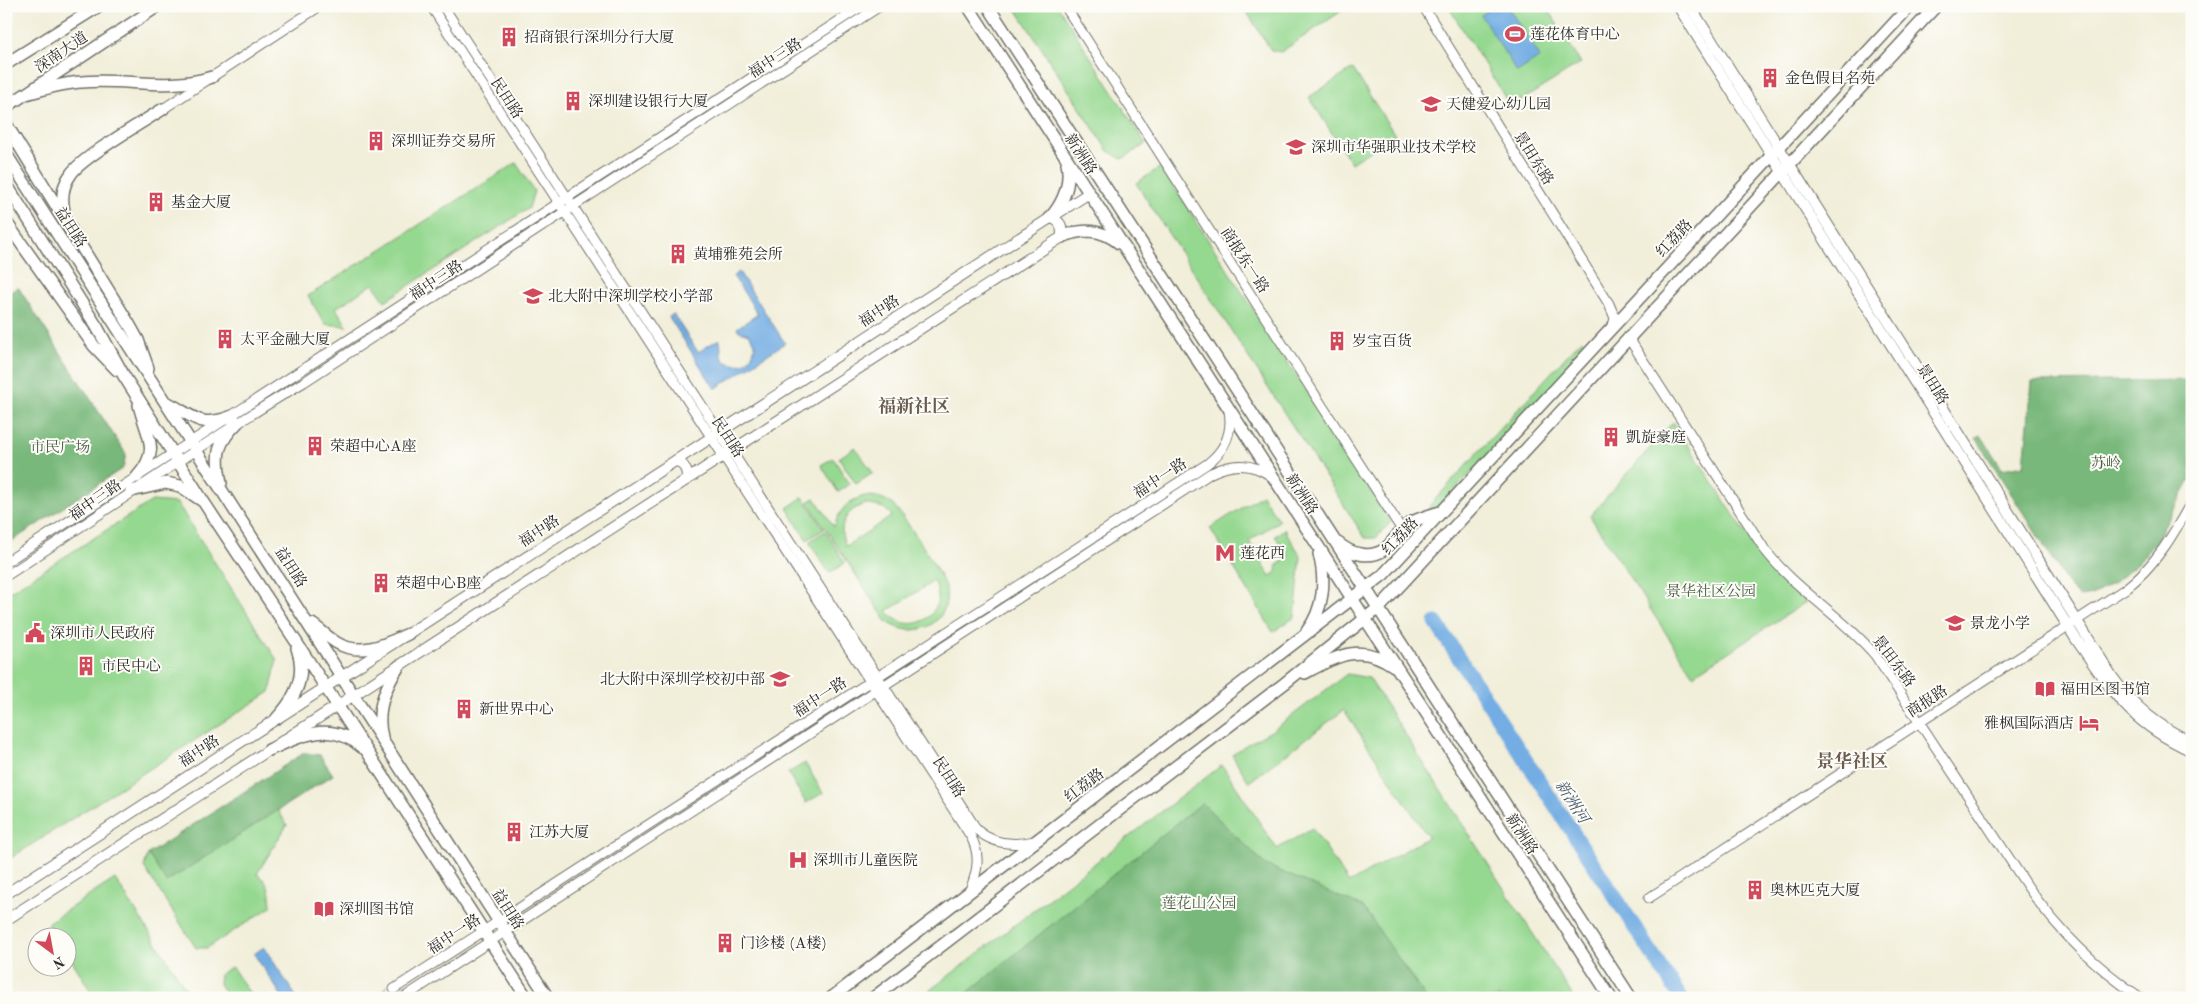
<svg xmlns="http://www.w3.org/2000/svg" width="2198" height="1004" font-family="'Old Standard TT','Noto Serif SC',serif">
	<rect width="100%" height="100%" fill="#fdfcf7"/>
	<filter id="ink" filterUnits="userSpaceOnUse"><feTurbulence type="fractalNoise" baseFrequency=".02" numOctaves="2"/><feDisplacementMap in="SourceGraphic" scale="10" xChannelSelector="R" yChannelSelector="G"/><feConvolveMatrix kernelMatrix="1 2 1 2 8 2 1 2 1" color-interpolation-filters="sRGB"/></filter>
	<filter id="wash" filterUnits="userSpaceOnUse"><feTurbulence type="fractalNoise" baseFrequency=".0096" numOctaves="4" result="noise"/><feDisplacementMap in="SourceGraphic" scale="20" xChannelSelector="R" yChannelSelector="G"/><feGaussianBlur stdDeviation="1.12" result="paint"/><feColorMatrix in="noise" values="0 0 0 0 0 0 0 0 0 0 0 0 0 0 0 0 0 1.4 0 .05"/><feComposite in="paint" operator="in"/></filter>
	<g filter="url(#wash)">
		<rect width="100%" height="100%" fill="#f1eed9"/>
		<path fill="#95d890" stroke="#60825e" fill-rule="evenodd" d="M1014,6H1058L1146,144L1122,159L1108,151Z
			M1243,6H1349L1281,52L1271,50Z
			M1448,6H1546L1581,63L1511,107Z
			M1353,69L1395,135L1351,163L1309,97Z
			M516,163L534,191L529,208L385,301L373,284L336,308L347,326L325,324L308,296Z
			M1161,167L1391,522L1376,538H1365L1136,183Z
			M1582,339L1589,346L1440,506L1433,510H1428L1430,505Z
			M1673,422L1760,555L1781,580L1806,602L1693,675L1590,516Z
			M855,447L873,473L856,484L839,458Z
			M833,458L850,484L838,492L821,465Z
			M1262,495L1279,521L1249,541L1270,576L1278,571L1276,566L1289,557L1275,536L1284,529L1301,556L1295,617L1273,632L1210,528Z
			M865,496C876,496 885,498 893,505C904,515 944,577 946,590C951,626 912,641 886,621L808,502L815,498L834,527C839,510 848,500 865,496ZM866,504L884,508L892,516L846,546C836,527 846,509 866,504ZM934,581C950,614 910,640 887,611Z
			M803,497L824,529L807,540L787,508Z
			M152,501L177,503L277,660L270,692L6,861V594Z
			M825,531L845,563L829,573L809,542Z
			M1347,674L1369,678L1574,998H920L1222,765L1277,849L1312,828L1349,883L1428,837L1344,710L1249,782L1232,755L1244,746L1273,730Z
			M805,763L823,793L806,803L788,773Z
			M278,810L287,825L257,874C270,883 270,892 271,907L207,948H196L144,867L148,854L167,881Z
			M115,879L192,998H95L68,954V936H56L47,923Z
			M232,967L253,998H228L219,984L220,974Z"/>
		<path fill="#78b87a" stroke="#527252" d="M18,287L126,454L123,468L6,545V295Z
			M2192,380V477L2156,541L2138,563L2116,581L2093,595L2080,597L2073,592L1976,438L1981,435L2002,469L2024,465L2032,382Z
			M304,753L320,755L333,775L166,882L148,854Z
			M1202,803L1266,865L1363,907L1426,998H961Z"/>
		<path fill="#73ade3" stroke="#4f6c87" d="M1495,6H1507L1540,57L1517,72L1481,15Z
			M739,272L785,343L715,389L669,317L673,314L698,352L719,339C723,346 718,353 725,361C740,370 754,361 755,343L749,334L739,331L737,328L758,314L733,276Z
			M264,947L297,998H283L254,954Z"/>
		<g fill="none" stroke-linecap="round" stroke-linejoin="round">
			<path stroke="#73ade3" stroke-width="15" d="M1436,623L1681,998"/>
		</g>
	</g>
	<g filter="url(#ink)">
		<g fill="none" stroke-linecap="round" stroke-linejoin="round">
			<path stroke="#c9c7b6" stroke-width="9" stroke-dasharray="9 4.5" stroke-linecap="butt" d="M381,998L394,989"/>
			<defs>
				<path id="tertiary" d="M431,6L970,835C981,854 978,871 970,890
					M443,6L977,830C994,845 1014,846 1035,841
					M1065,6L1402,530
					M1423,6L1609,304L1615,318L1613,326
					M163,109L320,6
					M1628,337L1765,550C1796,590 1842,616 1875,655L2028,887C2059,932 2095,967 2141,998
					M6,562L862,6
					M6,576C106,511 202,443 304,382L880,6
					M1649,898L2125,589C2156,565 2173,535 2192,501
					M394,989L1207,464C1224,451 1233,433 1229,411
					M403,998L1211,473C1232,463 1251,462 1271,476"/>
				<path id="secondary" d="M1678,6L2076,639C2114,693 2128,722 2192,751
					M1690,6L2113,678C2134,707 2160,728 2192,742
					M676,460C684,464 689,472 686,480
					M6,894L1089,193
					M6,920L1062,237C1062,227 1062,221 1050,218"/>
				<path id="primary" d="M968,6L1611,998
					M988,6L1631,998
					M6,64L99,6
					M26,94C44,89 62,83 82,82C125,78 170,91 212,77
					M6,107L158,6
					M6,124L129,324L138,340L148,368
					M6,184L97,327L124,376L203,501L293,637L527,998
					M65,215C61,201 62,186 71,174C82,157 143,122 163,109
					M1050,218C1064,202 1071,184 1067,163
					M6,222L94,346L117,370
					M1062,237C1081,228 1102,229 1119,243
					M111,318L548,998
					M168,403C196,417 198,429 233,416
					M137,477C162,449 146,435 139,405
					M221,483C215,454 217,443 238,422
					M131,491L166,483L180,486L201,500
					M1338,543C1351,554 1370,560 1385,549C1394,541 1400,530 1410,523C1419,518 1430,515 1440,512
					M312,624C321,630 328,638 337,643C361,657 386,644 408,634
					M1307,631C1324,609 1326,580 1319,554
					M1305,673C1337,656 1360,642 1394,666
					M277,718C296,698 307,675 297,648
					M382,737C375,711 385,687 399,666
					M269,750C303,735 331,720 363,748
					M831,998L1383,575L1910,6
					M873,998L1285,683L1382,605L1936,6"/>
			</defs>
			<use href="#tertiary" stroke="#706f68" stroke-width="11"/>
			<use href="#secondary" stroke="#706f68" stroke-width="12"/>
			<use href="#primary" stroke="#706f68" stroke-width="14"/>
			<use href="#tertiary" stroke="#fff" stroke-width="9"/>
			<use href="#secondary" stroke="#fff" stroke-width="10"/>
			<use href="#primary" stroke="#fff" stroke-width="11"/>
			<defs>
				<path id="primary-bridge" d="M6,154L111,318"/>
			</defs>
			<use href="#primary-bridge" stroke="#706f68" stroke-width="14" stroke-linecap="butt"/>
			<use href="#primary-bridge" stroke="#fff" stroke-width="11"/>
		</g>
	</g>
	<defs>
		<symbol id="stadium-bare" viewBox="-9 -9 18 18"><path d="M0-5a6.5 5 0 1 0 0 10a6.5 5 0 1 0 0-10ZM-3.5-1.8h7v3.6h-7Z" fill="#d1495b" stroke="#fdfcf7" stroke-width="2.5" paint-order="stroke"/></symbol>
		<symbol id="building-bare" viewBox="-9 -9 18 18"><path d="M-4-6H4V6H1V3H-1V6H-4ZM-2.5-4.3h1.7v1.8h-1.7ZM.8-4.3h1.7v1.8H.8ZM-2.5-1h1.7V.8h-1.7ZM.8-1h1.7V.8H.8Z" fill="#d1495b" stroke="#fdfcf7" stroke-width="2.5" paint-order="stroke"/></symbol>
		<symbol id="school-bare" viewBox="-9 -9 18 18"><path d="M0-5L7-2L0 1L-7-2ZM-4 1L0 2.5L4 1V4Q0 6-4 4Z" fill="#d1495b" stroke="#fdfcf7" stroke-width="2.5" paint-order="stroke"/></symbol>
		<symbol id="metro-bare" viewBox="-9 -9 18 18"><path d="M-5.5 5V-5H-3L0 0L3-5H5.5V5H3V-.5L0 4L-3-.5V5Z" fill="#d1495b" stroke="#fdfcf7" stroke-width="2.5" paint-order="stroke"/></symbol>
		<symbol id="civic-bare" viewBox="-9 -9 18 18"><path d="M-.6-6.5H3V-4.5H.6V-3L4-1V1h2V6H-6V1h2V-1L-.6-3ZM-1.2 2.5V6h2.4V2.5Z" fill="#d1495b" stroke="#fdfcf7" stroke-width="2.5" paint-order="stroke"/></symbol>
		<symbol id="library-bare" viewBox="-9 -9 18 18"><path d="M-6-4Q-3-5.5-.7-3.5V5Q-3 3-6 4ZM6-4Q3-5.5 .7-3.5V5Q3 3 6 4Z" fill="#d1495b" stroke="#fdfcf7" stroke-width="2.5" paint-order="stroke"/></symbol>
		<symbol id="hotel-bare" viewBox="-9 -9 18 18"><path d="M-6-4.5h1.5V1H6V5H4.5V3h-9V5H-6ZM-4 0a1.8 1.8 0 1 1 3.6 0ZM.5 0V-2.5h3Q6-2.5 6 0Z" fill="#d1495b" stroke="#fdfcf7" stroke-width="2.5" paint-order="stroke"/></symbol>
		<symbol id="hospital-bare" viewBox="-9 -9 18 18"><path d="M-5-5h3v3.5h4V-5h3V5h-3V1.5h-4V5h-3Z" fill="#d1495b" stroke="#fdfcf7" stroke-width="2.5" paint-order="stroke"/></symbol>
	</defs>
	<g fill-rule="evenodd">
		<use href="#stadium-bare" x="1501" y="20" width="28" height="28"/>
		<use href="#building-bare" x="495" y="23" width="28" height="28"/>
		<use href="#building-bare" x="1756" y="64" width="28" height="28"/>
		<use href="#building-bare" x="559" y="87" width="28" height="28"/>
		<use href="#school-bare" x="1417" y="90" width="28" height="28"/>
		<use href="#building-bare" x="362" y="127" width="28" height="28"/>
		<use href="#school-bare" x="1282" y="133" width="28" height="28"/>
		<use href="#building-bare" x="142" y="188" width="28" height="28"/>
		<use href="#building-bare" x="664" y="240" width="28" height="28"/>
		<use href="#school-bare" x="519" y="282" width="28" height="28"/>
		<use href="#building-bare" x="211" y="325" width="28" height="28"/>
		<use href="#building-bare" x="1323" y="327" width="28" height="28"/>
		<use href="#building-bare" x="1597" y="423" width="28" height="28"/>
		<use href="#building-bare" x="301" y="432" width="28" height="28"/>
		<use href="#metro-bare" x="1211" y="539" width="28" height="28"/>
		<use href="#building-bare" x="367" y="569" width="28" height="28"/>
		<use href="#school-bare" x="1941" y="609" width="28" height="28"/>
		<use href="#civic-bare" x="21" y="619" width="28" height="28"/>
		<use href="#building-bare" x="72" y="652" width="28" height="28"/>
		<use href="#school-bare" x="766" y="665" width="28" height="28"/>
		<use href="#library-bare" x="2031" y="675" width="28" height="28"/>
		<use href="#building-bare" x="450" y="695" width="28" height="28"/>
		<use href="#hotel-bare" x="2075" y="709" width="28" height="28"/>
		<use href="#building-bare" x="500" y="818" width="28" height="28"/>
		<use href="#hospital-bare" x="784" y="846" width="28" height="28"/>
		<use href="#building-bare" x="1741" y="876" width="28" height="28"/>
		<use href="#library-bare" x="310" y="895" width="28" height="28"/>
		<use href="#building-bare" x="711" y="929" width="28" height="28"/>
	</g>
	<g text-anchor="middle" stroke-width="4" stroke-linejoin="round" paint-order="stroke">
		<g font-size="15" fill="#2b2b2b" stroke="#fdfcf7" text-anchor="start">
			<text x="1530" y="39">莲花体育中心</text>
			<text x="524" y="42">招商银行深圳分行大厦</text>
			<text x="1785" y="83">金色假日名苑</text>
			<text x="588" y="106">深圳建设银行大厦</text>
			<text x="1446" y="109">天健爱心幼儿园</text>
			<text x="391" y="146">深圳证券交易所</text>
			<text x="1311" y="152">深圳市华强职业技术学校</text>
			<text x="171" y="207">基金大厦</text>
			<text x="693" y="259">黄埔雅苑会所</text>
			<text x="548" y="301">北大附中深圳学校小学部</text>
			<text x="240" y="344">太平金融大厦</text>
			<text x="1352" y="346">岁宝百货</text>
			<text x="1626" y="442">凱旋豪庭</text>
			<text x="330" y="451">荣超中心A座</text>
			<text x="1240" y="558">莲花西</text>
			<text x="396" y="588">荣超中心B座</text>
			<text x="1970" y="628">景龙小学</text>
			<text x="50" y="638">深圳市人民政府</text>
			<text x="101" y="671">市民中心</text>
			<text x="765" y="684" text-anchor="end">北大附中深圳学校初中部</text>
			<text x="2060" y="694">福田区图书馆</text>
			<text x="479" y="714">新世界中心</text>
			<text x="2074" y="728" text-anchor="end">雅枫国际酒店</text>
			<text x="529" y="837">江苏大厦</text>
			<text x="813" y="865">深圳市儿童医院</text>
			<text x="1770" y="895">奥林匹克大厦</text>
			<text x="339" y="914">深圳图书馆</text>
			<text x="740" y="948">门诊楼 (A楼)</text>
		</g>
		<g font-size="15" fill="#2b2b2b" stroke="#fdfcf7">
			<text transform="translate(61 52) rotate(-34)" y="5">深南大道</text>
			<text transform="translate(775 58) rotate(-33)" y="5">福中三路</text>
			<text transform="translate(507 98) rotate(57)" y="5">民田路</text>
			<text transform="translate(1081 154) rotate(57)" y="5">新洲路</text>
			<text transform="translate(1534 158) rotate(58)" y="5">景田东路</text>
			<text transform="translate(71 227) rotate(57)" y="5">益田路</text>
			<text transform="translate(1674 238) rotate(-47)" y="5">红荔路</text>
			<text transform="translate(1245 260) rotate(57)" y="5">商报东一路</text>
			<text transform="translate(436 280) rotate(-33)" y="5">福中三路</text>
			<text transform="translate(879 311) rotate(-33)" y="5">福中路</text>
			<text transform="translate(1933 384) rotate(58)" y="5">景田路</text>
			<text transform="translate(728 437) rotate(57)" y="5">民田路</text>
			<text transform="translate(1160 478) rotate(-33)" y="5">福中一路</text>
			<text transform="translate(1302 494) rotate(57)" y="5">新洲路</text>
			<text transform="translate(95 500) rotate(-35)" y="5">福中三路</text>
			<text transform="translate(539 531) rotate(-33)" y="5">福中路</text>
			<text transform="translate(1400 536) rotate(-47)" y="5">红荔路</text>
			<text transform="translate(291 567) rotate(57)" y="5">益田路</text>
			<text transform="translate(1894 661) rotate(53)" y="5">景田东路</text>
			<text transform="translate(820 697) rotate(-33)" y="5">福中一路</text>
			<text transform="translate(1927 701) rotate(-33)" y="5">商报路</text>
			<text transform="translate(199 751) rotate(-33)" y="5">福中路</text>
			<text transform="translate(949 777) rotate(57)" y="5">民田路</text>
			<text transform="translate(1084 785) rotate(-37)" y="5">红荔路</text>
			<text transform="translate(1522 834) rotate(57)" y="5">新洲路</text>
			<text transform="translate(508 909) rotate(57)" y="5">益田路</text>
			<text transform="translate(454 934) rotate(-33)" y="5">福中一路</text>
		</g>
		<g font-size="15" fill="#4b5f49" stroke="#fdfcf7">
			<text x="60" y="452">市民广场</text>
			<text x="2106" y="468">苏岭</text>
			<text x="1711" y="596">景华社区公园</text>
			<text x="1199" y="908">莲花山公园</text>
		</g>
		<g font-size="16" font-style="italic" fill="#44586b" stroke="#fdfcf7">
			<text transform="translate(1573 801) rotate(57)" y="6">新洲河</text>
		</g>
		<g font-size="18" font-weight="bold" fill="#6a5d50" stroke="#fdfcf7">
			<text x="914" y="412">福新社区</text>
			<text x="1852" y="767">景华社区</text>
		</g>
	</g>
	<rect width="2198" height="1004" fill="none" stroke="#fdfcf7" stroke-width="25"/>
	<g transform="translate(52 952) rotate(148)"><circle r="24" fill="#fdfcf7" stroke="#a9a8a5"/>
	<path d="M0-4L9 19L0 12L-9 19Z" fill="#d1495b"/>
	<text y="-8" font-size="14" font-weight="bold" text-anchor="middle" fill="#2b2b2b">N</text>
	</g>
</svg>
